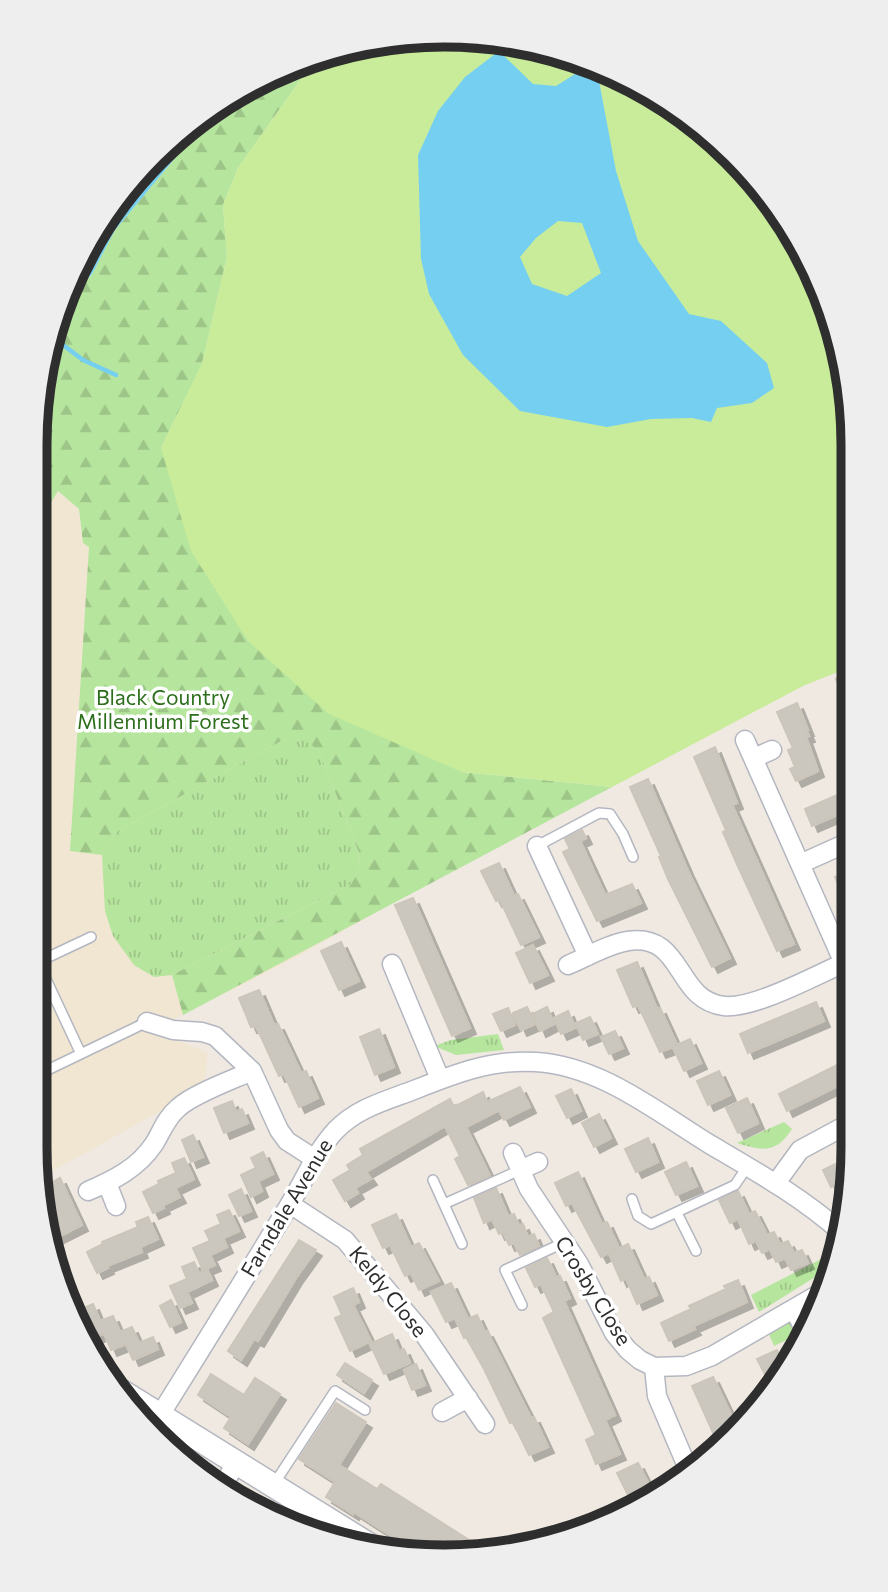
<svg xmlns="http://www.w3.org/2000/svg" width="888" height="1592" font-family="Commissioner,sans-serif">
	<defs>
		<pattern id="grass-tufts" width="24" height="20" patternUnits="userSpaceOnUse" patternTransform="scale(1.75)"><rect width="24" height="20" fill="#b6e59e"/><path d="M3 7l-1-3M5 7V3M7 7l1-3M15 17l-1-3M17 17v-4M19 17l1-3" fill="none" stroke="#9dc588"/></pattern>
		<pattern id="forest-firs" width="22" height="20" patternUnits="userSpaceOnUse" patternTransform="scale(1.75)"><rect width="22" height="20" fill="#b6e59e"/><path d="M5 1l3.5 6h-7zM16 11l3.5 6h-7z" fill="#9dc588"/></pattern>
		<filter id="shadow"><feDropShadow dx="6" dy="6" stdDeviation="0" flood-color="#0004"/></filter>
	</defs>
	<rect width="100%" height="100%" fill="#efe9e1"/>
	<path fill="#f0e6d1" d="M57,491L79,509L84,543L233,659L446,873L295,958L152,1030L208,1053L204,1087L40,1178L35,1148L36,526Z"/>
	<path fill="url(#grass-tufts)" d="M295,738L308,740L319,751L359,853L358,870L351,884L172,975L154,977L134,965L113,936L105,911L102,855L116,832L283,740Z
		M498,1034L504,1050L456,1055L434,1046L451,1040Z
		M784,1122L792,1129C776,1154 762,1151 737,1143Z
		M831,1254L828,1269L759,1312L751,1295Z
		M788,1316L801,1333L774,1346L767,1329Z"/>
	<path fill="url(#forest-firs)" d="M313,62L238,168L223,205L227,257L202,364L161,448L462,772L612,787L183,1015L172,975L351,884L358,870L359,853L319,751C307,740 299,738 283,740L116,832L102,855L70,851L89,547L83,543L79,509L58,491L36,526V418L49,338L62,307L92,274L115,230L176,157L209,113Z"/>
	<path fill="#c9ec9a" d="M498,39L649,90L733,155L784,217L831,312L850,391V667L803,686L612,787L462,772L329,714L248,641L191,551L161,448L202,363L227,257L223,205L238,168L313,62L339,49Z"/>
	<path fill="#75cff0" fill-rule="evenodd" d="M499,51L533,84L556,86L575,74L599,81L616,171L638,241L689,314L721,321L767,363L774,388L752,403L717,408L711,422L692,418L651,419L607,427L520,411L463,355L429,294L421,259L418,155L438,111L465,77ZM558,221L582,223L601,273L567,296L532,284L520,257L536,238Z
		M209,113L176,157L115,230L92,274L62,306L90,239L195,119Z"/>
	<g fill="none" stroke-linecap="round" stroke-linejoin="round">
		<path stroke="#75cff0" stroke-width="4.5" d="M50,335L83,360L116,375"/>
	</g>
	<path fill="#cbc7bf" stroke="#cbc5ba" stroke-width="2" filter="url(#shadow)" d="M850,673L851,684V714L836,679Z
		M797,703L808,730H806L809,736L806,737L818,771L796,781L790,769L795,767L788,750L793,748L777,712Z
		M715,747L737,803L732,805L794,944L777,951L736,862L723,832L726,830L694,757Z
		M648,779L688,871L730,958L712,967L668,879L659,857L661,856L630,787Z
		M851,789V809L812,826L805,809Z
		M582,830L586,838L580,841L605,895L632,884L641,903L597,921L563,852L570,849L565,839Z
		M499,863L514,896L518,894L539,937L521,945L500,900L496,901L481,871Z
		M851,870V913L835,877Z
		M413,898L470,1028L452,1036L395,905Z
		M341,942L359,981L339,990L321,951Z
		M533,945L548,975L530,983L516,953Z
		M637,962L657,1009L660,1008L677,1045L690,1039L701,1063L684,1071L673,1047L660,1052L638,1005L633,1007L617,970Z
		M259,990L274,1025L278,1024L301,1073L306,1071L318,1098L299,1107L284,1074L279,1076L256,1026L251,1027L239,998Z
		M816,1002L824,1021L748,1053L740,1034Z
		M527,1007L535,1024L521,1030L513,1013Z
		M547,1007L554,1024L540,1031L533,1014Z
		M508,1008L515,1025L501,1031L493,1014Z
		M568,1011L575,1028L561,1034L554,1018Z
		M590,1017L598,1034L583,1040L576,1023Z
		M379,1029L394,1067L375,1075L360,1037Z
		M615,1031L623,1048L609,1054L601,1037Z
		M839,1064L848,1081L787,1111L779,1094Z
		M719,1071L730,1095L708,1105L697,1081Z
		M520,1087L530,1107L504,1120L499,1110L466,1127L490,1176L468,1185L455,1159L460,1156L445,1126L366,1172L371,1179L355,1188L358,1193L345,1201L333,1180L350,1170L347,1165L363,1155L360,1149L450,1099L454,1107L483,1092L487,1102Z
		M571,1089L581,1111L567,1118L556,1096Z
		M747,1098L758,1123L738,1133L726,1108Z
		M232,1101L236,1112L242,1109L248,1123L224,1133L214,1108Z
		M599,1114L611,1138L594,1147L582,1123Z
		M193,1135L203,1157L191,1162L182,1140Z
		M648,1138L658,1162L636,1172L625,1149Z
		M263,1152L273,1174L258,1181L262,1191L251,1197L241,1175L256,1168L251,1158Z
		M852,1156V1177L831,1187L823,1170Z
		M184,1158L194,1179L175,1188L180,1197L163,1205L164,1208L153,1213L143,1192L159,1184L158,1181L176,1173L172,1163Z
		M686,1162L697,1186L676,1195L665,1172Z
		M578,1172L602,1224L607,1222L619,1248L601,1257L572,1203L566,1206L555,1183Z
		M60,1178L82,1225L50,1241L42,1188Z
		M496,1188L508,1216L514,1214L519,1226L523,1224L528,1237L534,1234L539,1246L520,1255L514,1243L509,1245L503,1232L499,1234L492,1219L484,1223L474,1198Z
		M241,1189L251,1211L239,1216L229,1195Z
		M738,1191L749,1214L755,1211L767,1235L774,1232L780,1244L774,1247L788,1241L794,1253L802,1250L808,1263L791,1270L785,1258L776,1262L770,1249L762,1253L756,1241L749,1244L738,1219L730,1223L719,1200Z
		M229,1210L239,1231L223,1238L227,1247L210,1255L215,1265L203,1270L193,1248L210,1241L205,1231L221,1224L217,1215Z
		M396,1214L411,1247L419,1243L439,1281L419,1290L411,1273L405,1276L390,1245L383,1248L372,1225Z
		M148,1217L158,1239L140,1247L142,1252L107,1266L108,1268L97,1273L87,1252L103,1244L102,1242L138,1227L136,1222Z
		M299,1240L316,1250L296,1278L258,1341L254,1339L241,1360L228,1351Z
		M628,1244L644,1279L649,1277L657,1295L637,1304L626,1278L621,1281L609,1253Z
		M547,1258L556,1277L560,1276L570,1298L564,1301L615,1415L605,1420L620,1454L596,1464L586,1440L596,1435L543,1318L554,1312L541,1284L535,1287L526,1268Z
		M194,1262L199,1273L207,1269L212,1280L187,1292L192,1303L180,1308L170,1286L187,1279L182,1267Z
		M738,1280L747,1302L693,1326L695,1329L669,1341L661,1323L691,1309L689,1306L726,1289L724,1286Z
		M451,1283L468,1319L477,1315L485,1332L487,1331L531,1418L534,1417L548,1447L529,1455L513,1422L510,1423L484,1369L466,1337L464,1338L455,1318L446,1322L431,1292Z
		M353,1288L359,1302L353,1305L371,1341L350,1351L335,1318L342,1315L334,1297Z
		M171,1300L181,1322L170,1327L160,1306Z
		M93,1304L100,1321L113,1316L120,1332L132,1327L139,1343L153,1337L158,1349L133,1360L126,1344L111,1350L104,1333L92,1339L85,1321L80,1323L74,1312Z
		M392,1334L399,1351L404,1349L410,1363L384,1374L370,1344Z
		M777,1350L786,1368L777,1379L769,1382L757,1359Z
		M345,1363L372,1380L364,1393L337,1375Z
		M416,1364L425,1385L412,1390L404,1370Z
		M211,1374L244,1395L255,1378L280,1394L248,1444L224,1428L231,1417L198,1395Z
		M713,1377L737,1427L720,1448L692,1386Z
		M336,1403L366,1422L339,1465L377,1489L381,1484L488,1552L470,1556L415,1551L354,1512L353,1514L326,1497L335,1482L299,1459Z
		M638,1463L653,1493L639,1502L637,1495L630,1499L617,1473Z"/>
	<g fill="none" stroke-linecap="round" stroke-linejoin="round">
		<defs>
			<path id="lane" d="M537,846L599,813L610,814L623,834L633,857
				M81,1054L38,962L91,937
				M35,1076L147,1022
				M433,1180L462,1244
				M632,1199L638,1216L651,1224L735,1185L747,1167
				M444,1204L520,1170
				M677,1213L696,1251
				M522,1305L505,1270L565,1242
				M274,1484L335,1391L365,1410"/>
			<path id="street" d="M745,740L851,979
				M754,758L772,750
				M537,846L588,956
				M800,864L851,841
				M392,964L440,1079
				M568,965C587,957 608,944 628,941C685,933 674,1000 724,1006C754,1009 814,976 844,963
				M147,1022L173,1030L202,1032L215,1036L252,1071L279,1130L287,1141L315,1159
				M513,1153L529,1189L579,1264L614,1333L628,1350L640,1360L654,1367L686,1366L712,1356L824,1291
				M520,1170L538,1162
				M107,1183L116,1206
				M776,1183L800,1150L852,1122
				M88,1191C114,1180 138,1168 154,1144C162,1131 166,1118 178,1108C193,1094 232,1080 252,1071
				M290,1204L345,1240L424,1334L485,1424
				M794,1309L806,1333
				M654,1367L657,1396L689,1471
				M442,1412L468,1398
				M160,1415C202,1348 244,1280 285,1212C302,1186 314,1154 335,1131C357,1108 385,1101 414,1090C454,1074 492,1059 536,1062C601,1066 657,1112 711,1145C757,1172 803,1198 842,1233
				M221,1490L236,1462"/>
			<path id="secondary" d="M113,1386L371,1546"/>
		</defs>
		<use href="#lane" stroke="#b4b7c1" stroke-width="12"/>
		<use href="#street" stroke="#b4b7c1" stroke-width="21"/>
		<use href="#secondary" stroke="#b4b7c1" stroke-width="26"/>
		<use href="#lane" stroke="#fff" stroke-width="9"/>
		<use href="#street" stroke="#fff" stroke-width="18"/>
		<use href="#secondary" stroke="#fff" stroke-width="23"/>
	</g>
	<g text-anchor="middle" stroke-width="7" stroke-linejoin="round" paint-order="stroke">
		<g font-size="21" fill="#2c6e1b" stroke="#fff">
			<text x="163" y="705">Black Country<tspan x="163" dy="24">Millennium Forest</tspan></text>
		</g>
		<g font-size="21" fill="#2e2e2e" stroke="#fff">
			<text transform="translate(287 1208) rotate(-59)" y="7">Farndale Avenue</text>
			<text transform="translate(593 1291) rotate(58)" y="7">Crosby Close</text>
			<text transform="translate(388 1292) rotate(51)" y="7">Keldy Close</text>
		</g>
	</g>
	<path d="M0 0H888V1592H0ZM444 47H444A397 397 0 0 1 841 444V1148A397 397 0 0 1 444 1545H444A397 397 0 0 1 47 1148V444A397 397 0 0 1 444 47Z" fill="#eee" fill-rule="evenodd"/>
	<path fill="none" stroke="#2e2e2e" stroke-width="9" d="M444 47H444A397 397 0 0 1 841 444V1148A397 397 0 0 1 444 1545H444A397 397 0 0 1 47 1148V444A397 397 0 0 1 444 47Z"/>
</svg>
